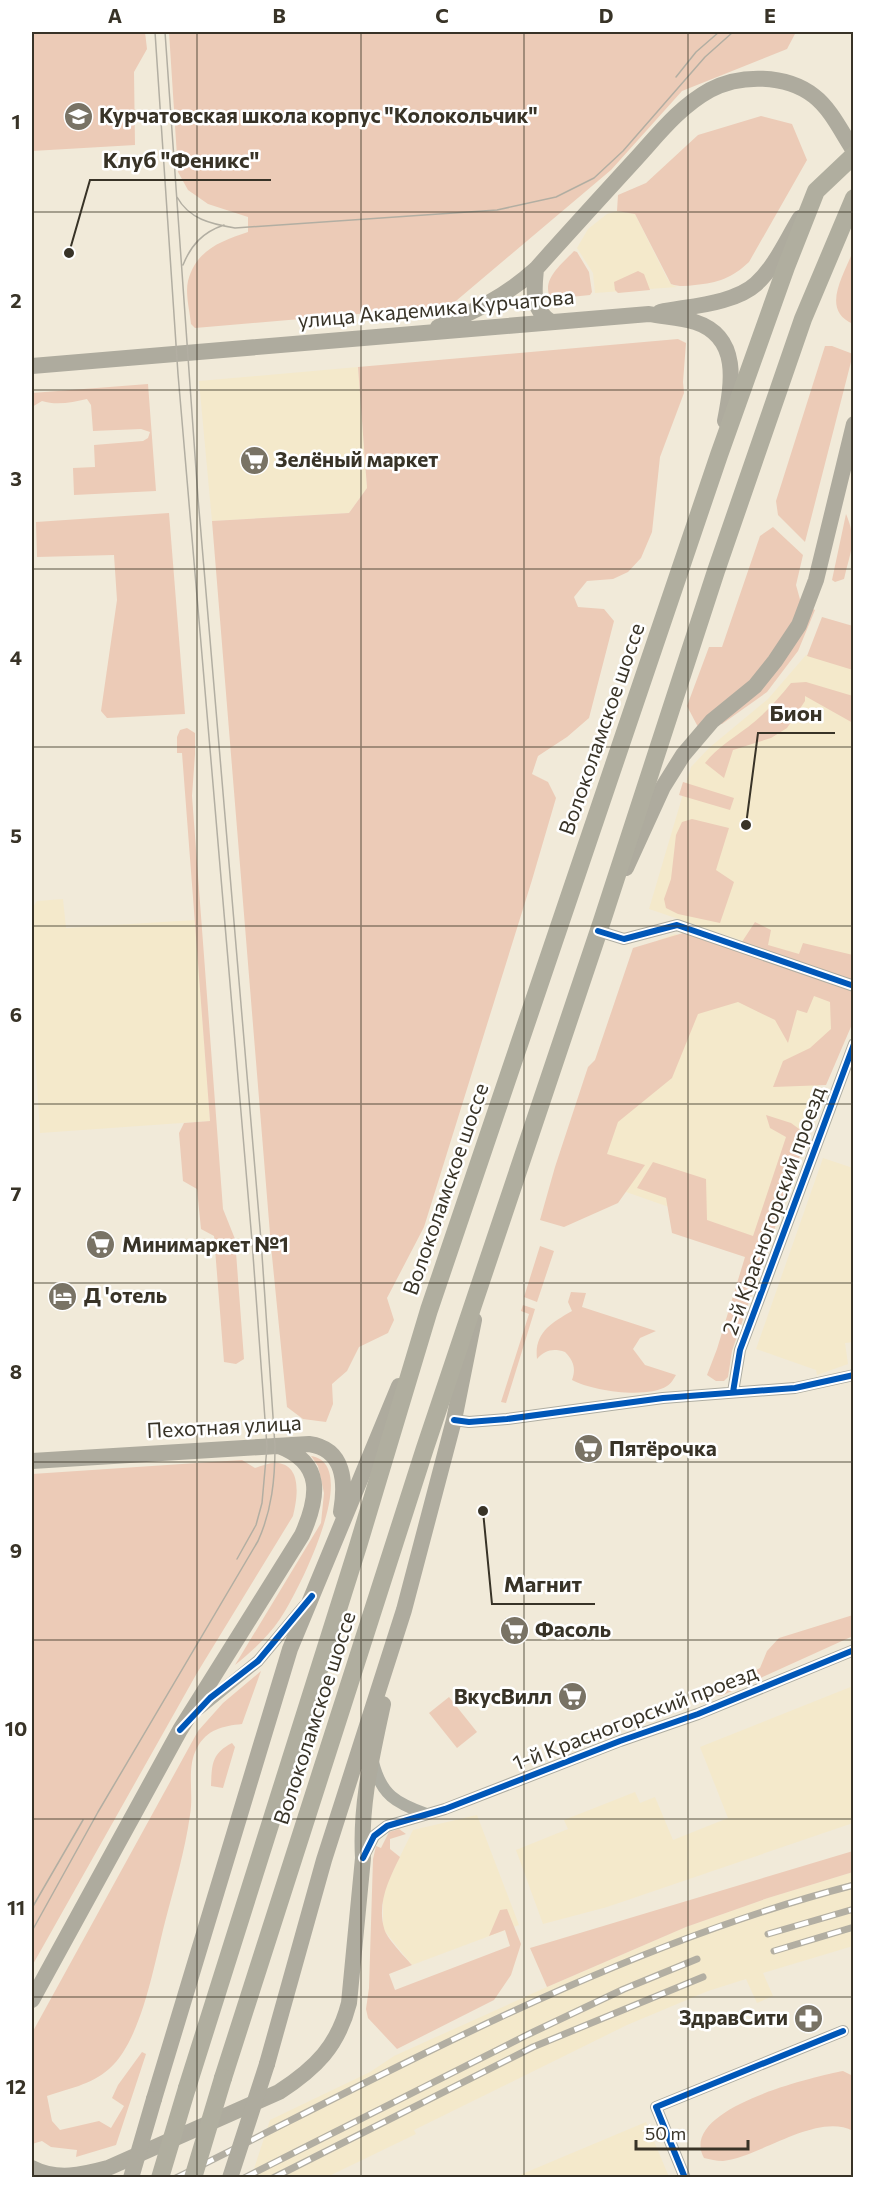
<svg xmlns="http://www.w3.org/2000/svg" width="885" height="2209" font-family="Commissioner,sans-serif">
	<rect width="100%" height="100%" fill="#f1ead9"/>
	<path fill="#f4e9cb" d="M617,211L635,214L667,278L671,284L677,287L595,293L593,273L577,248L588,229L607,214Z
		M358,367L367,488L349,513L212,521L199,381Z
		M806,655L853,669V978L649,909L691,767L709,748L768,699Z
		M63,899L66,928L195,920L210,1121L40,1133L32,1001V909L37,901Z
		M675,934L851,996L763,1240L572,1173L658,940Z
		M823,1158L853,1168L854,1342L845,1343L848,1364L817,1375L816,1370L756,1349Z
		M853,1686V1823L607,1907L543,1924L516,1850L568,1829L564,1820L635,1792L640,1803L655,1797L673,1840L728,1818L700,1747Z
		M477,1815L519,1925L412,1965L383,1929V1899L387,1883L413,1830Z
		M853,1872V1946L763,1973L773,1996L757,2003L746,1979L708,1991L627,2025L414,2130L416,2134L327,2177L251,2178L270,2120L370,2072L394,2056L547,1987L686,1927L768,1898Z
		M646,2122L669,2177H515Z"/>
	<path fill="#eccbb7" d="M32,32H145L147,49L134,72L135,145L32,151Z
		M169,32H796L787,49L682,91L611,170L450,306L195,328L191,324C190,312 185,294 188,281C196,250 221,241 248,232V217L208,204L188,190L178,172Z
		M761,116L792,124L807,160L749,262C732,278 718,283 695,285C687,286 679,287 671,284L635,214L617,211L618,195L646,183L698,135Z
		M574,251L577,252L589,272L592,292L590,295L551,299C540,280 562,264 574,251Z
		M853,251V324C820,310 844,275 853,251Z
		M638,271L644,274L650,290L618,293L615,290L614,282Z
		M678,339L686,343L683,382L684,393L660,457L652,532L641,558L628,572L613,579L587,581L574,597L578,607L604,609L614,621L589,718L567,737L538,756L532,774L548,782L556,798L532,880L424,1227L387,1298L394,1320L388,1333L359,1347L347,1371L332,1384L333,1404L326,1422L303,1419L287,1407L271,1246L212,521L349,513L367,488L358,367Z
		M825,346H832L853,354L805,542L778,515L776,501Z
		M148,384L156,491L74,495L73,468L95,467L94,445L143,441L148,438L150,432L141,429L93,431L91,405L87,399C73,402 57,406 42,401L32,407V393Z
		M169,513L185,714L107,718L101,711L117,600L114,555L37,557L36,522Z
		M846,514C857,540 851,550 845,575L844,579L835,582L832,580Z
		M773,527L803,555L796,585L801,603L815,610L798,651L767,692L722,724L698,727L687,706L709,647H722L760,536Z
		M822,617L853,626V670L807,656Z
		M806,682L853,696V723L805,696V701L787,728L771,738L733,750L724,778L705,763C718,747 732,739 748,727C765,714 778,699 791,683Z
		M187,728L195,733V754L192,796L223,1209L235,1239L244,1359L236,1364L224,1362L214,1236L201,1229L197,1189L183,1181L179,1133L184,1123L210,1121L182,753H177V737L180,730Z
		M683,782L734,798L730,810L679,795Z
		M692,819L729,828L716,870L734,882L720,923L678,914L666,908L664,899L671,879L676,835L682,822Z
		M755,922L771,930L768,945L799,954L803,943L853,955V1022L826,1085L773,1087L783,1061L810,1048L831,1029L830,1002L814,996L807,1013L797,1010L788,1043L775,1020L738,1002L698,1014L672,1078L618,1122L607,1154L645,1165L618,1203L564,1227L540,1220L555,1167L588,1067L595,1060L633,948L683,933L736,951Z
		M766,1115L791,1123L806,1134L802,1150L732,1351L728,1377L724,1381H716L707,1375L717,1349L745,1257L672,1233L666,1198L637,1188L653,1162L706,1179L707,1220L753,1236L786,1137L770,1128Z
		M540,1246L554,1251L537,1302L524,1297Z
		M571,1292L586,1293L582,1307L656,1331L640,1338L633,1349L645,1365L676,1375C674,1378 671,1384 667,1386C647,1399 592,1391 572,1380C576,1369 574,1361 565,1352C553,1348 545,1350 537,1359C534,1333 551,1323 572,1311L568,1302Z
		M523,1305L535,1309L506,1403L501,1402L529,1314L521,1311Z
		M311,1456C364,1464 296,1596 280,1619C268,1637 251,1652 235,1665L321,1523L324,1493L318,1466Z
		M242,1460L255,1468C262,1466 271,1462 278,1463C303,1466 297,1500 293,1516L197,1673L32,1966V1474Z
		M853,1615V1636L721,1696L716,1695V1691L760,1668L767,1651L779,1638Z
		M261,1671L242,1724C223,1726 207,1729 197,1748C186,1767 194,1794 190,1815C185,1851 174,1887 165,1922C154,1964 142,2040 109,2069C91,2085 67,2089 47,2096L52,2121L60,2130L99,2121L111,2128L124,2106L112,2098L118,2085L142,2052L146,2054L116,2145L76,2157L77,2150L51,2147L42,2141L32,2144V2033L198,1731L223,1703Z
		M449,1697L477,1732L457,1748L429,1713Z
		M232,1743L235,1747L223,1788L211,1786C212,1765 211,1754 232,1743Z
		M399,1829L406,1834L390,1839V1849L400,1857C389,1879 377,1903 384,1928C386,1938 405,1957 412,1965L389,1974L395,1990L510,1946L505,1930L489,1936L500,1910L507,1909L521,1944L511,1975L494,2000L397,2049L368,2018L366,2009L369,1988L373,1859L376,1846L381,1848L389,1832Z
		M853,1851V1872L768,1898L686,1927L547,1987L530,1948Z
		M843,2071L853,2076V2131C817,2112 760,2157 723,2161C716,2161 710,2159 704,2158C677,2109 812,2077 843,2071Z"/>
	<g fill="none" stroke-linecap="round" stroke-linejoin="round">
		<path stroke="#aeada2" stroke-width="12" d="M598,931L624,939L677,925L854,986
			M733,1392L740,1350L854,1044
			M454,1420L469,1422L507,1419L663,1398L795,1388L854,1375
			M199,1709L258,1661L304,1606
			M373,1762C381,1795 396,1803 426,1814
			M365,1854L374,1836L387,1826L445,1809L620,1741L698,1714L854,1650
			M685,2178L656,2107L843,2031"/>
		<path stroke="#aeab9e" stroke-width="16" d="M536,269C534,290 531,309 551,322
			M660,312C689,306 734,304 756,284C775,267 787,239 800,218
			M438,327C475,311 505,297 536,269C568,233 601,197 634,161C657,136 679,107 710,90C740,74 786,74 814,96C831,109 842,133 854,151
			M32,366L649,314C664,317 681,317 695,322C741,337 732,384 725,421
			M626,868L663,787L683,755L712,721L755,686L775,661L799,625L816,580L854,424
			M32,1461L309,1444C345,1449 346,1483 341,1512
			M32,2000L180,1730L302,1535C319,1497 324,1463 279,1446
			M267,2064L324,1860L404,1610L454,1420L474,1320
			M154,2099L290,1649L399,1386
			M32,2168C57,2181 82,2175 108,2168L279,2092C316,2068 338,2046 349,2003L363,1858C360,1804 372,1756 383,1704"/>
		<path stroke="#b0ae9f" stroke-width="18" d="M223,2078L425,1448L602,921L716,571L803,319L854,198
			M187,2088L358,1546L429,1310L719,455L786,267L816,191L854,155"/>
		<path stroke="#b2aea2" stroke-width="1.5" d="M155,32L178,374L252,1241L267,1447L262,1503L256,1525L237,1559
			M676,77L696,52L719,32
			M177,197C189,219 211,224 235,228L497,210L556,197L594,178L623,151L705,57L733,32
			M183,265C191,245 203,232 224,225
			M32,1908L83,1820
			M32,1931L98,1812L258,1541C272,1510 275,1479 275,1446L261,1240L198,498L165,32"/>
		<defs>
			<path id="rail" d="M768,1934L854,1909
				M774,1951L854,1927
				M176,2178C396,2069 614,1947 854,1885
				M244,2178L527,2035L624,1989L697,1959
				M273,2178L533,2047L703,1977"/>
		</defs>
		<use href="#rail" stroke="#b2aea2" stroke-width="7"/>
		<use href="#rail" stroke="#fff" stroke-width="4.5" stroke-dasharray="14" stroke-linecap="butt"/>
		<path stroke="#aeab9e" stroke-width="16" d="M131,2178L154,2099
			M230,2178L267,2064"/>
		<path stroke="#b0ae9f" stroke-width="18" d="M160,2178L187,2088
			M193,2178L223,2078"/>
		<defs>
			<path id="cycleway" d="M598,931L624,939L677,925L854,986
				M733,1392L740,1350L854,1044
				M454,1420L469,1422L507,1419L663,1398L795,1388L854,1375
				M180,1730L210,1698L258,1661L312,1596
				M363,1858L374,1836L387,1826L445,1809L620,1741L698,1714L854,1650
				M685,2178L656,2107L843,2031"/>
		</defs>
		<use href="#cycleway" stroke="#fff" stroke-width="10"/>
		<use href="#cycleway" stroke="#0057b8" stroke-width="6"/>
	</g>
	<path fill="none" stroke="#383327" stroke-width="1.5" stroke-opacity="0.55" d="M197,32V2178M361,32V2178M524,32V2178M688,32V2178M32,212H854M32,390H854M32,569H854M32,747H854M32,926H854M32,1104H854M32,1283H854M32,1462H854M32,1640H854M32,1819H854M32,1997H854"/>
	<defs>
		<symbol id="school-disc" viewBox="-11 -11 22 22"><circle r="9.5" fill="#797365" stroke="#fff"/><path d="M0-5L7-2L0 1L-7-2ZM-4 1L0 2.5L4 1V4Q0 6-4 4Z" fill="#fff"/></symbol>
		<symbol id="supermarket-disc" viewBox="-11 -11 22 22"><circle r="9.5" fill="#797365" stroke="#fff"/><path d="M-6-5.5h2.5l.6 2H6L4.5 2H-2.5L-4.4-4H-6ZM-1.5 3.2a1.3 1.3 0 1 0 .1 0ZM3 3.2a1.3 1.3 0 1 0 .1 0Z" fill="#fff"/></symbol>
		<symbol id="hotel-disc" viewBox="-11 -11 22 22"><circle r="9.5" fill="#797365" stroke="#fff"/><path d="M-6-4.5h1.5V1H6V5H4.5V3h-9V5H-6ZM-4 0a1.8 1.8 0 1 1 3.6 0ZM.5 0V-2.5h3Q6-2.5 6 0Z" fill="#fff"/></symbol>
		<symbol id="pharmacy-disc" viewBox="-11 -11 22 22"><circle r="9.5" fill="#797365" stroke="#fff"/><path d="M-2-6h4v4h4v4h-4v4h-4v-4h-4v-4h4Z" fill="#fff"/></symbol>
	</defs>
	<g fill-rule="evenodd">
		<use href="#school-disc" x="62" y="100" width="33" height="33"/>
		<use href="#supermarket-disc" x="238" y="444" width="33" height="33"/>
		<use href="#supermarket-disc" x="84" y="1228" width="33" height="33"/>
		<use href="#hotel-disc" x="46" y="1280" width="33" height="33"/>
		<use href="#supermarket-disc" x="572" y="1432" width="33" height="33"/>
		<use href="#supermarket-disc" x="498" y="1614" width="33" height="33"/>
		<use href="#supermarket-disc" x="556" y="1680" width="33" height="33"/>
		<use href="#pharmacy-disc" x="792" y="2002" width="33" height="33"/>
	</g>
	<g text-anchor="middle" stroke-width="5" stroke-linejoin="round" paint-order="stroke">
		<g font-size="21" font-weight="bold" fill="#383327" stroke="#fff" text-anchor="start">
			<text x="99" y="123">Курчатовская школа корпус "Колокольчик"</text>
			<text x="275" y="467">Зелёный маркет</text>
			<text x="122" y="1252">Минимаркет №1</text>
			<text x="84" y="1303">Д 'отель</text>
			<text x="609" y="1456">Пятёрочка</text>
			<text x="535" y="1637">Фасоль</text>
			<text x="552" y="1704" text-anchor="end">ВкусВилл</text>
			<text x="788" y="2025" text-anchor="end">ЗдравСити</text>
		</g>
		<g font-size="21" fill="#383327" stroke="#fff">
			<text transform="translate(436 309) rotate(-5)" y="7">улица Академика Курчатова</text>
			<text transform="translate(602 729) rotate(-71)" y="7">Волоколамское шоссе</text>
			<text transform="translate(446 1189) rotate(-71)" y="7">Волоколамское шоссе</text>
			<text transform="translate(774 1211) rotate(-70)" y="7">2-й Красногорский проезд</text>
			<text transform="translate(224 1427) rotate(-3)" y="7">Пехотная улица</text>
			<text transform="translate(315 1718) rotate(-72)" y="7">Волоколамское шоссе</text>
			<text transform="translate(635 1718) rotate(-21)" y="7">1-й Красногорский проезд</text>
		</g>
	</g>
	<path fill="none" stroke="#383327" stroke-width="2" d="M69 253L90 180H271M746 825L758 733H835M483 1511L492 1604H595"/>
	<g fill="#383327" stroke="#fff" stroke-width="2">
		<circle cx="69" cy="253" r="6"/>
		<circle cx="746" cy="825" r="6"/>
		<circle cx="483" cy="1511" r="6"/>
	</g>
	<g font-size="22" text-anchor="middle" font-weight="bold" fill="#383327" stroke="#fff" stroke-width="5" stroke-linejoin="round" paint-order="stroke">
		<text x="181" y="168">Клуб "Феникс"</text>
		<text x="796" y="721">Бион</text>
		<text x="543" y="1592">Магнит</text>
	</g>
	<rect width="885" height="2209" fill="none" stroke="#ffffff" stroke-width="66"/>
	<path d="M636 2140v9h112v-9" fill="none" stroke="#383327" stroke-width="3"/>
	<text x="645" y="2140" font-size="18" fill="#383327" stroke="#ffffff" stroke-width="4.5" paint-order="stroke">50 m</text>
	<rect x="33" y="33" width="819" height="2143" fill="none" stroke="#383327" stroke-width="2"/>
	<g font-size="20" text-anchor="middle" font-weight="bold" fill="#383327">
		<text x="115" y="23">A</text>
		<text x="279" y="23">B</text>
		<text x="442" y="23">C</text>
		<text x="606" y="23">D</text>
		<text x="770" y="23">E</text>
		<text x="16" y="129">1</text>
		<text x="16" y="308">2</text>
		<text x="16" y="486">3</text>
		<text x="16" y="665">4</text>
		<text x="16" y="843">5</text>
		<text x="16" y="1022">6</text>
		<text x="16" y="1201">7</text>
		<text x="16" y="1379">8</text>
		<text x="16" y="1558">9</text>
		<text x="16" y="1736">10</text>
		<text x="16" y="1915">11</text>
		<text x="16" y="2094">12</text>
	</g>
</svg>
